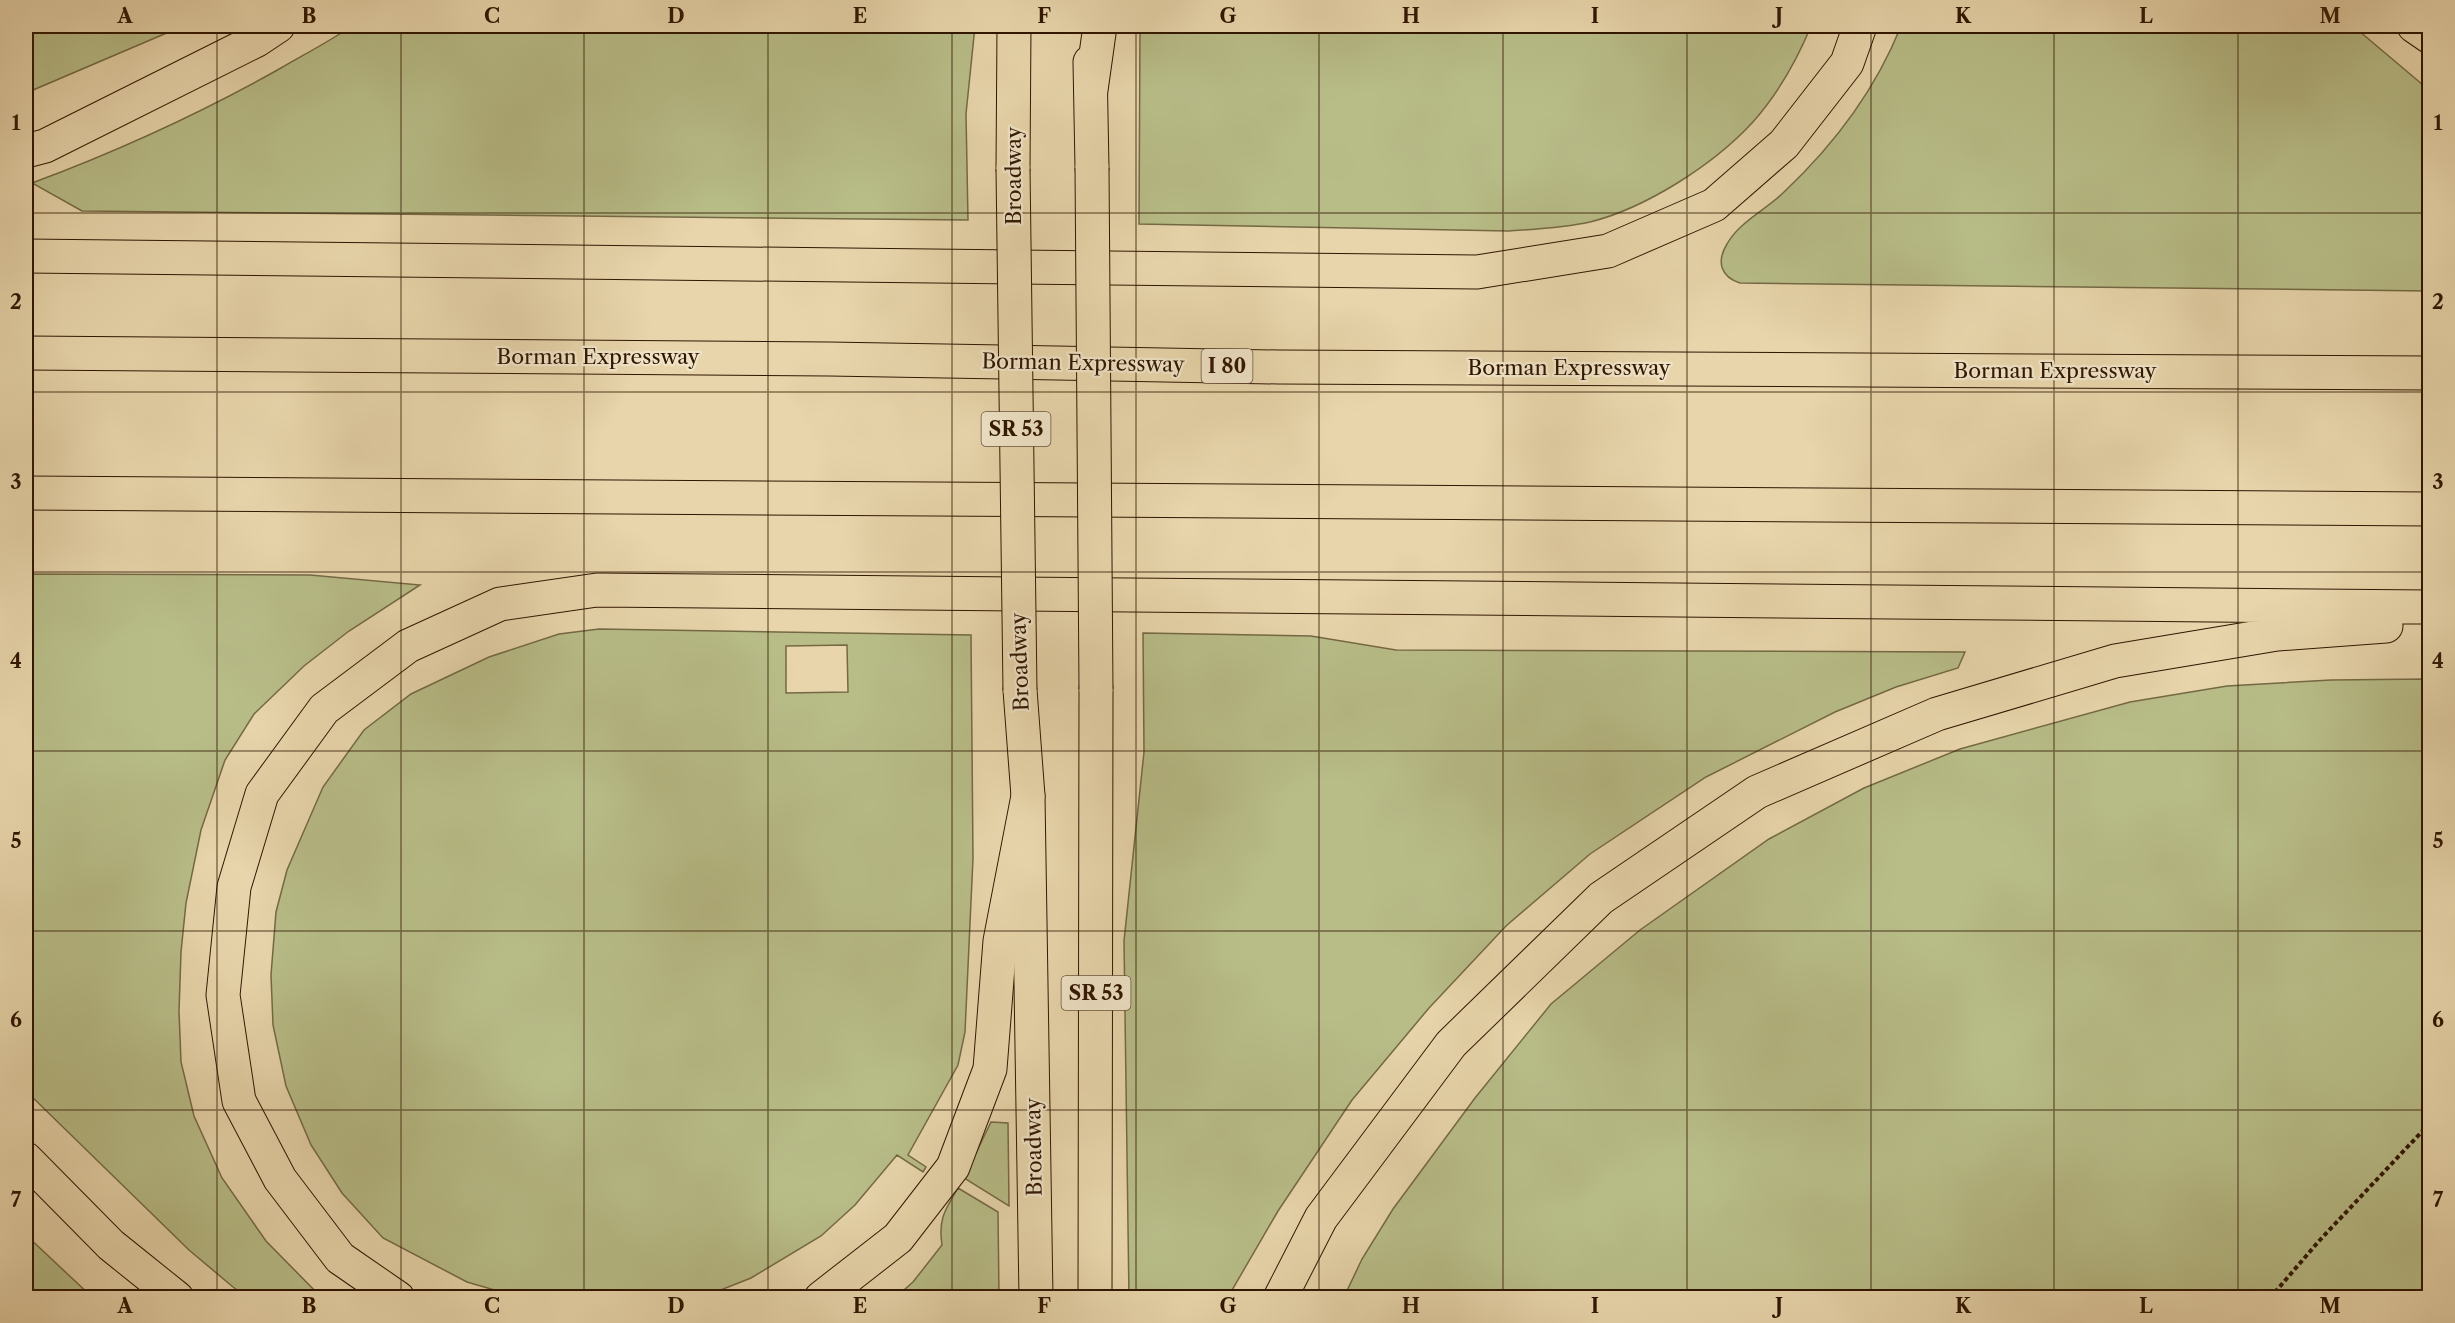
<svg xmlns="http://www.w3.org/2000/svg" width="2455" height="1323" font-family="'Libre Caslon Text',serif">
	<rect width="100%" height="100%" fill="#e8d5ab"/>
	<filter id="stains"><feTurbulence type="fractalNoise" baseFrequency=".00333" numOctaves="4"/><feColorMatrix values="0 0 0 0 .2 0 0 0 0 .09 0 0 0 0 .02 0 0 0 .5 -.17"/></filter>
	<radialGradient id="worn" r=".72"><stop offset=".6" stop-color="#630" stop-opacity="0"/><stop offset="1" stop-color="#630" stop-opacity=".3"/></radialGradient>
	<path fill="#b8bd88" stroke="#746944" stroke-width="1.5" fill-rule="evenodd" d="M26,26H183L26,93Z
		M352,26H975L966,114L968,220L82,211L32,183C118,151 201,113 281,68C305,54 330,41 352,26Z
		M1140,26H1811C1797,60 1777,95 1752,123C1713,165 1646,208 1590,222C1563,228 1536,229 1509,231L1139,224Z
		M1901,26H2353L2429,90V291L1740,283C1721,277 1716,262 1727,244C1739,222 1767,209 1784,192C1835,144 1875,91 1901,26Z
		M26,574L310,575L420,585L349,631L304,666L254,714L225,760L201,830L186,903L181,952L179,1011L181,1062L194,1116L222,1178L266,1241L321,1297H247L233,1287L189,1250L26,1091Z
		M599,629L971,635L973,858L965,1032L958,1065L908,1155L926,1167L923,1172L897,1155L855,1205L821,1236L751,1278L703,1297L522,1298L467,1282L383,1238L342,1193L311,1145L286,1086L273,1025L271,975L276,912L287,870L323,787L364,730L411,694L489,657L559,634ZM847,645L848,692L786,693V646Z
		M1143,633L1311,636L1396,650L1965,652L1958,668L1896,687L1835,712L1706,777L1590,854L1506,926L1429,1008L1352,1100L1278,1211L1228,1297L1129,1298L1124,941L1144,752Z
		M2429,679V1297H1344L1362,1259L1393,1209L1475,1098L1551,1004L1640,930L1769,839L1864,788L1960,749L2130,702L2227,686L2331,680Z
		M991,1122L1008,1123L1009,1206L964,1178Z
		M958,1188L998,1212L999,1297H896L913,1282L942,1245C938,1219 945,1210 958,1188Z
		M26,1235L92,1297H26Z"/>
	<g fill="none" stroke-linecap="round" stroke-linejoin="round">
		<path stroke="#6e7768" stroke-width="12" d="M26,1292L31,1298"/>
		<defs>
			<path id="major" d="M1090,62L1092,168
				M1013,169L1014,26
				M1020,690L1028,796L1036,1298
				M1095,1298L1096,689"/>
			<path id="highway" d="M2414,26L2430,37
				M1091,90L1100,26
				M26,151L45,146L257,40L278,26
				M26,256L1477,272L1608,251L1714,205L1784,144L1847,63L1860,26
				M26,353L829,359L1278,367L2430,373
				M26,493L2430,509
				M26,1159L111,1245L177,1298
				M398,1298L340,1258L280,1179L239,1101L223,995L234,887L262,794L324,709L408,646L500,604L597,590L2430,607
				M821,1298L898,1238L953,1167L990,1069L1000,941L1028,796
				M1280,1298L1321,1218L1451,1044L1601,898L1757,792L1937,714L2115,661L2277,634L2386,626"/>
		</defs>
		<use href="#major" stroke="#301500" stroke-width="35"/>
		<use href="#highway" stroke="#301500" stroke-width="35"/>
		<path stroke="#301500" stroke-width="4" stroke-dasharray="4.5 3" stroke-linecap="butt" d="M2270,1298L2319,1241L2430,1123"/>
		<use href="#major" stroke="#e8d5ab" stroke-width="33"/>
		<use href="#highway" stroke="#e8d5ab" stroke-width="33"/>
		<defs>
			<path id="major-bridge" d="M1092,168L1096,689
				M1013,169L1020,690"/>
		</defs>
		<use href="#major-bridge" stroke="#301500" stroke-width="35" stroke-linecap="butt"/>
		<use href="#major-bridge" stroke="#e8d5ab" stroke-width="33"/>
	</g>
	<path fill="none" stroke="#301500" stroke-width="1.5" stroke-opacity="0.55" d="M217,26V1298M401,26V1298M584,26V1298M768,26V1298M952,26V1298M1136,26V1298M1319,26V1298M1503,26V1298M1687,26V1298M1871,26V1298M2054,26V1298M2238,26V1298M26,213H2430M26,392H2430M26,572H2430M26,751H2430M26,931H2430M26,1110H2430"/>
	<g text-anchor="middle" stroke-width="4.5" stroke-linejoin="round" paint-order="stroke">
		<g fill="#f0e4c8" stroke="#6a533c" stroke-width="1.5">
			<rect x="1201.5" y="349" width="51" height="34" rx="4.5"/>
			<rect x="981.5" y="412" width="69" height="34" rx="4.5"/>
			<rect x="1061.5" y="976" width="69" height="34" rx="4.5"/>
		</g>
		<g font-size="20" font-weight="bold" fill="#301500">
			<text x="1227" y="373">I 80</text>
			<text x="1016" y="436">SR 53</text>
			<text x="1096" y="1000">SR 53</text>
		</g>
		<g font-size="21" fill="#301500" stroke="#f0e4c8">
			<text transform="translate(1014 176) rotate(-90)" y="7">Broadway</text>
			<text x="598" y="364">Borman Expressway</text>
			<text transform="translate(1083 363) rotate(1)" y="7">Borman Expressway</text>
			<text x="1569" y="375">Borman Expressway</text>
			<text x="2055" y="378">Borman Expressway</text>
			<text transform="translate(1020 662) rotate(-92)" y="7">Broadway</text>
			<text transform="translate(1034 1147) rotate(-91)" y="7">Broadway</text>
		</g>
	</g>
	<rect width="2455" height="1323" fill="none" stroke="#e8d5ab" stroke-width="66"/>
	<rect x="33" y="33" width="2389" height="1257" fill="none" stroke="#301500" stroke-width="2"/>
	<g font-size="20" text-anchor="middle" font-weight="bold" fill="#301500">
		<text x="125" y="23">A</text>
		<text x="309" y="23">B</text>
		<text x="492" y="23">C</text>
		<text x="676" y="23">D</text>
		<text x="860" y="23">E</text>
		<text x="1044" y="23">F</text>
		<text x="1228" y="23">G</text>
		<text x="1411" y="23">H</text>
		<text x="1595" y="23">I</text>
		<text x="1779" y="23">J</text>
		<text x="1963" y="23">K</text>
		<text x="2146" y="23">L</text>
		<text x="2330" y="23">M</text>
		<text x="16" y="130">1</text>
		<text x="2438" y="130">1</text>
		<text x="16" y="309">2</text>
		<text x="2438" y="309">2</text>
		<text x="16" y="489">3</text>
		<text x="2438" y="489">3</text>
		<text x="16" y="668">4</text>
		<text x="2438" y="668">4</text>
		<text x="16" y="848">5</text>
		<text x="2438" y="848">5</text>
		<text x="16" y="1027">6</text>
		<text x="2438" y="1027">6</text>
		<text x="16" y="1207">7</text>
		<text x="2438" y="1207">7</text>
		<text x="125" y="1313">A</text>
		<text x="309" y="1313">B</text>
		<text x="492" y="1313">C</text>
		<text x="676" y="1313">D</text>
		<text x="860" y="1313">E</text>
		<text x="1044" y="1313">F</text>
		<text x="1228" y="1313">G</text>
		<text x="1411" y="1313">H</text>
		<text x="1595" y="1313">I</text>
		<text x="1779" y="1313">J</text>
		<text x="1963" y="1313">K</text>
		<text x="2146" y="1313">L</text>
		<text x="2330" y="1313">M</text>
	</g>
	<rect width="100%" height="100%" filter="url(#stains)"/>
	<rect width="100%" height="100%" fill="url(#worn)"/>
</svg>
